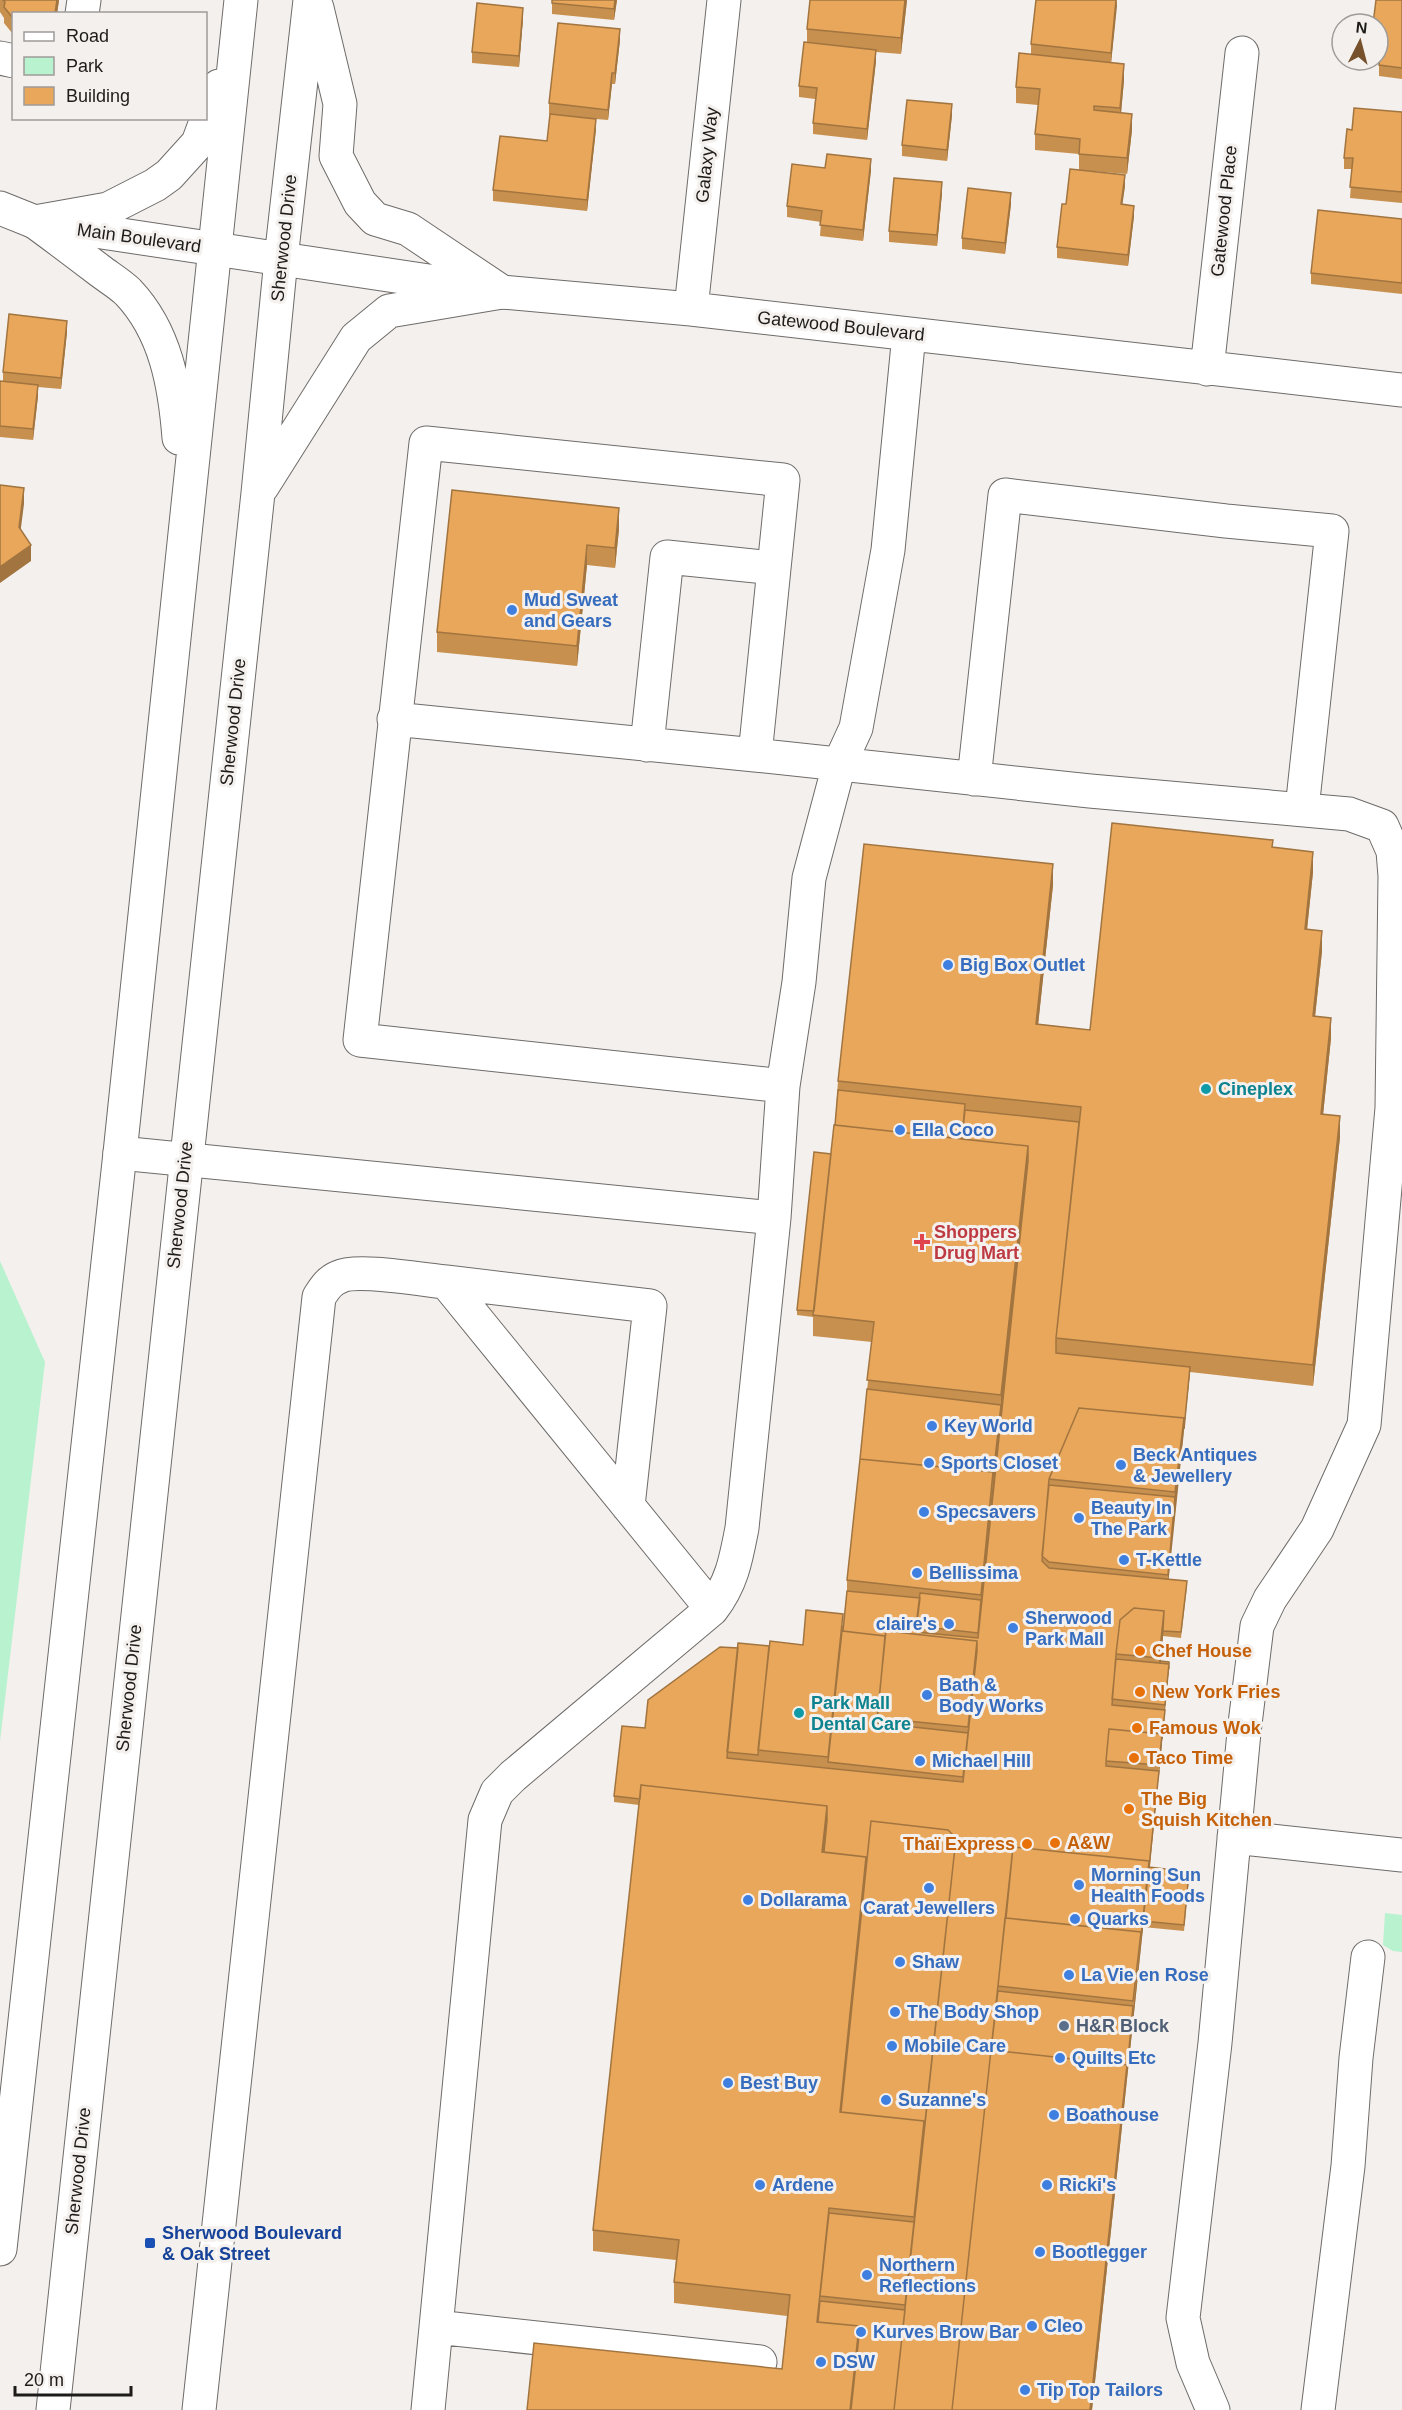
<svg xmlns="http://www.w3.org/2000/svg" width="1402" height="2410" font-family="Arial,sans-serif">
	<rect width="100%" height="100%" fill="#f4f0ed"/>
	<path fill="#b8f2ce" d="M0,1261L45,1362L0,1741Z
		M1385,1913L1402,1915V1952L1393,1951L1383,1945Z"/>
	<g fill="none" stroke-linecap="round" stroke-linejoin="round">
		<defs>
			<path id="minor" d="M82,14L84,0
				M0,58L14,61
				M0,208L35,222L502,292L691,309L1402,390
				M691,309L724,0
				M1207,369L1242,53
				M394,719L755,755
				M647,745L667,557L774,568
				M974,779L1005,495L1226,521L1332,531L1302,809
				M783,1086L360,1040L426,443L783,480L755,755L1090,791L1349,814L1382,826L1393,851L1395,876L1392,1108L1364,1425L1317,1529L1270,1599L1257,1626L1244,1732L1215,2043L1183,2318L1193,2363L1213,2410
				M120,1153L774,1218
				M446,1282L650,1306L628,1506
				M1234,1837L1402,1855
				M436,2327L760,2362
				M199,2410L319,1297C325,1288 329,1281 339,1277C356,1268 424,1280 446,1282L712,1609
				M428,2410L485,1820L497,1792L513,1776L712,1609C732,1583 736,1559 742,1528L774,1218L783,1086L799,982L809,878L839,765L856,728L888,550L909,334
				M1318,2410L1348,2166L1356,2058L1368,1957"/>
			<path id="major" d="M317,8L340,104L336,156L360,203L375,219L408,229L502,292
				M35,222C57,238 78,254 99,270C108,277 120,284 128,292C166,332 175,386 179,438
				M35,222L108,209L155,185L169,175L198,143L219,86
				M262,487L356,338L389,311L502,292
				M0,2249L120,1153L241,0
				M53,2410L258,493L281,259L310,0"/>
		</defs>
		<use href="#minor" stroke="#6e6b69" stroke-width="35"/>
		<use href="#major" stroke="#6e6b69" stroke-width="35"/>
		<use href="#minor" stroke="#fff" stroke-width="33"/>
		<use href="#major" stroke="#fff" stroke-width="33"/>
	</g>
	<path fill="#c8904e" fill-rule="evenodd" d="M0,0H59L57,14H14V33H12L4,23V18L0,12Z
		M552,0H617L614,20L552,14Z
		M907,0L901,54L876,52V61L867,140L813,134V123L815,99L799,97V86L807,43V29Z
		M1117,0L1111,62L1124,80L1121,113L1132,130L1127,174L1079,170V154L1035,150V134L1038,105L1016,103V87L1031,55V44Z
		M1402,0V79L1379,76V65L1382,43H1378V24Z
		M523,19L519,67L472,63V52Z
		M620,40L615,84H612L608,120L596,119V129L587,211L493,201V190L547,141L552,114H549V103Z
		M1402,112V203L1350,198L1352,169H1344V158L1352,130Z
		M952,115L947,161L902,156V145Z
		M825,168L871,170L863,241L820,236L821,222L787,217V206Z
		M1125,186L1122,204L1134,216L1128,266L1057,258V247L1066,204Z
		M942,193L937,246L889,242V231Z
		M1011,204L1005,254L962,249V238Z
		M1402,219V294L1311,284V273Z
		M67,332L61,389L38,387V396L33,440L0,437V381L3,382V372Z
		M452,490L619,529L615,568L587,565L577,666L437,652V632Z
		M1273,847L1313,872L1307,929L1322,951L1315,1016L1331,1038L1323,1114L1340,1137L1313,1386L1190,1372L1168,1579L1187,1586L1181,1638L1163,1636L1161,1661L1169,1667L1150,1867L1189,1878L1184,1931L1143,1927L1092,2410H527L782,2369L787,2316L674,2303V2282L676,2260L593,2251V2230L639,1805L614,1802V1796L645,1728L738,1648L803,1645L843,1625L847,1591V1580L860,1459L872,1342L813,1336V1317L797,1315V1310L831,1154L835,1125L838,1081L1053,885L1038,1024L1090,1030ZM1015,1294L984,1580L993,1488Z"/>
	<path fill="#a27540" d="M57,0H59L57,14H55Z
		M615,0H617L614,20V9Z
		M905,0H907L901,54V38Z
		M1116,0L1117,6L1111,64V53Z
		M523,8V19L519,67V56Z
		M620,29V40L615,84V73Z
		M876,50V61L867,140V129Z
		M1124,64V80L1120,124V108Z
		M612,73V84L608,120V110Z
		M952,104V115L947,161V150Z
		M1132,114V130L1127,174V158Z
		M596,119V129L587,211V200Z
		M871,159V170L863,241V230Z
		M1125,175V186L1121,215V204Z
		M942,182V193L937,246V235Z
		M1011,193V204L1005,254V243Z
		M1134,206V216L1128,266V255Z
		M67,321V332L61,389V378Z
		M38,385V396L33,440V429Z
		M24,488V504L19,543V527Z
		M619,508V529L615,568V548Z
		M31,545V561L0,583V567Z
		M587,545V565L577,666V646Z
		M1313,852V872L1305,949V929Z
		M1053,864V885L1036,1045V1024Z
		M1322,931V951L1313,1036V1016Z
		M1331,1018V1038L1321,1135V1114Z
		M1340,1116V1137L1313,1386V1365Z
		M1028,1146V1167L1001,1416V1395Z
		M1190,1367V1373L1168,1586V1575L1175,1492Z
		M1001,1405V1416L978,1644L981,1595Z
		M1164,1611V1627L1160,1668L1159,1658Z
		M977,1641V1657L963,1788V1777Z
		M1169,1662V1667L1159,1776V1765Z
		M1159,1771L1149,1872L1092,2410H1090Z
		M827,1806V1826L822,1867V1852Z
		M956,1849L894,2410L914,2217Z
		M866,1857V1872L841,2122L840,2112Z"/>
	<path fill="#e8a75b" stroke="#a27540" stroke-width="1.5" d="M3,0H57L55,13L14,14V17H12L4,7L5,2Z
		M552,0H615L614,9L552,3Z
		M810,0H905L901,38L807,29Z
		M1036,0H1116L1111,53L1031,44Z
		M1376,0H1402V68L1379,65L1383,33L1378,32V24H1373Z
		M477,3L523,8L519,56L472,52Z
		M558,23L620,29L615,73H612L608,110L549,103Z
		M804,42L876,50L867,129L813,123L817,88L799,86Z
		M1019,53L1124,64L1120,108L1094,106V110L1132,114L1127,158L1079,154L1080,139L1035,134L1040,89L1016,87Z
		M907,100L952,104L947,150L902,145Z
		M1354,108L1402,112V192L1350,187L1353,158H1344L1347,129L1352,130Z
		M550,114L596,119L587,200L493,190L500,136L547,141Z
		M827,154L871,159L863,230L820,225L822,211L787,206L792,164L825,168Z
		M1070,169L1125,175L1121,204L1134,206L1128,255L1057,247L1062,204H1066Z
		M894,178L942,182L937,235L889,231Z
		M968,188L1011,193L1005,243L962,238Z
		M1318,210L1402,219V283L1311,273Z
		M9,314L67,321L61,378L3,372Z
		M0,381L38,385L33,429L0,426Z
		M0,485L24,488L19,527L31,545L0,567Z
		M452,490L619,508L615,548L587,545L577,646L437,632Z
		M1112,823L1273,840L1272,847L1313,852L1305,929L1322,931L1313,1016L1331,1018L1321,1114L1340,1116L1313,1365L1056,1338L1081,1107L838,1081L864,844L1053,864L1036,1024L1090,1030Z
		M838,1090L965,1104L962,1139L835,1125Z
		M965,1110L1079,1122L1056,1338V1353L1190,1367L1184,1429V1418L1079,1408L1049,1479L1042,1561L1049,1568L1187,1581L1181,1632L1163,1631L1164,1611L1134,1608L1120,1620L1116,1654L1112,1705L1165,1710L1162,1739V1734L1109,1729L1106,1761V1766L1159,1771L1149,1867V1861L1013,1847L952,2410H894L956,1838L948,1830L871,1821L866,1868V1857L824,1852L827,1821V1806L641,1785L640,1799L614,1796L622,1726L645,1728L648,1700L720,1647L738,1648L727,1758L963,1782L977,1651V1641L886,1631L885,1636L843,1631L847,1591L920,1598L916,1632L978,1638L1028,1161V1146L962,1139Z
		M834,1125L1028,1146L1001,1395L867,1380L874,1322L813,1315Z
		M814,1152L831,1154L814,1311L797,1310Z
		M867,1389L1001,1405L993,1477V1472L860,1459Z
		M1079,1408L1184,1418L1175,1492L1049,1479Z
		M860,1459L993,1472L981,1595L847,1580Z
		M1049,1485L1175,1497L1168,1575L1049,1562L1042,1556Z
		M920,1593L981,1600L978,1633L916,1626Z
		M1134,1608L1164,1611L1159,1658L1116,1654L1120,1620Z
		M806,1610L843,1614L828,1757L758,1750L770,1641L803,1645Z
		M842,1631L885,1636L877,1723L968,1733L963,1777L828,1762Z
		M886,1631L977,1641L968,1727L877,1718Z
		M738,1643L769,1646L758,1755L727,1752Z
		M1116,1659L1169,1664L1165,1705L1112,1699Z
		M1160,1661L1169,1662V1669V1664L1160,1663Z
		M1109,1729L1162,1734L1159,1765L1106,1761Z
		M641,1785L827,1806L822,1852L866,1857L840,2112L924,2121L914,2217L829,2208L817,2322L859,2326L850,2410H527L534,2343L782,2369L790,2295L674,2282L679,2240L593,2230Z
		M871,1821L948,1830L956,1838L924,2131V2121L841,2112Z
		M1013,1847L1149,1861L1141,1937V1932L1006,1918Z
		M1149,1867L1189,1872L1184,1925L1143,1921Z
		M1005,1918L1141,1932L1133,2001L998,1986Z
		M998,1991L1133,2006L1127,2070V2065L991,2050Z
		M991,2050L1127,2065L1090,2410H952Z
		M829,2213L914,2222L905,2305L820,2296Z
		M820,2301L905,2310L894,2410H851L859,2336V2326L818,2322Z"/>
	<g fill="#3f7fe0" stroke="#f4f0ed" stroke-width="2">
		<circle cx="512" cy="610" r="6"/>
		<circle cx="948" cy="965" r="6"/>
		<circle cx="900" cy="1130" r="6"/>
		<circle cx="932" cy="1426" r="6"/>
		<circle cx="929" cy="1463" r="6"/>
		<circle cx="1121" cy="1465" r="6"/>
		<circle cx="924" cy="1512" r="6"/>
		<circle cx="1079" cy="1518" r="6"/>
		<circle cx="1124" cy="1560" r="6"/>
		<circle cx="917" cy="1573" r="6"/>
		<circle cx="949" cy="1624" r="6"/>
		<circle cx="1013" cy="1628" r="6"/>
		<circle cx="927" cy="1695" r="6"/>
		<circle cx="920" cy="1761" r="6"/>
		<circle cx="1079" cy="1885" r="6"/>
		<circle cx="929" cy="1888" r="6"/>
		<circle cx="748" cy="1900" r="6"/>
		<circle cx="1075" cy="1919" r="6"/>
		<circle cx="900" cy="1962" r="6"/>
		<circle cx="1069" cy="1975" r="6"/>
		<circle cx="895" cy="2012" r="6"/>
		<circle cx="892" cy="2046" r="6"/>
		<circle cx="1060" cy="2058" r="6"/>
		<circle cx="728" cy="2083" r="6"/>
		<circle cx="886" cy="2100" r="6"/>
		<circle cx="1054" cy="2115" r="6"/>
		<circle cx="760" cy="2185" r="6"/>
		<circle cx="1047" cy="2185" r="6"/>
		<circle cx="1040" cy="2252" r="6"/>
		<circle cx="867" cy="2275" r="6"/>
		<circle cx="1032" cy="2326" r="6"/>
		<circle cx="861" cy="2332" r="6"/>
		<circle cx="821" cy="2362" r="6"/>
		<circle cx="1025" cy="2390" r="6"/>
	</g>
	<g fill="#0f9aa8" stroke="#f4f0ed" stroke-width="2">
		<circle cx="1206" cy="1089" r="6"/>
		<circle cx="799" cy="1713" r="6"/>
	</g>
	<path fill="#e0444e" stroke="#f4f0ed" stroke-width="2" d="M919 1233h6v6h6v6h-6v6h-6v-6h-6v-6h6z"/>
	<g fill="#e8710a" stroke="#f4f0ed" stroke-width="2">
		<circle cx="1140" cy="1651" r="6"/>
		<circle cx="1140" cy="1692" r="6"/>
		<circle cx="1137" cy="1728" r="6"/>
		<circle cx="1134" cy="1758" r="6"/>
		<circle cx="1129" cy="1809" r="6"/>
		<circle cx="1055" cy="1843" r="6"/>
		<circle cx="1027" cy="1844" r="6"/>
	</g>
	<circle fill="#5c6f8a" stroke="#f4f0ed" stroke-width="2" cx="1064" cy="2026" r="6"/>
	<rect fill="#1a4fb4" stroke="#f4f0ed" stroke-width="2" x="144" y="2237" width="12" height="12" rx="3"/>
	<g text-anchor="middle" stroke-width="6" stroke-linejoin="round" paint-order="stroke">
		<g font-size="18" fill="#1d1c1a" stroke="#f4f0ed">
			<text transform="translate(707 155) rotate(-84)" y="6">Galaxy Way</text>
			<text transform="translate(1224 211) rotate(-84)" y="6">Gatewood Place</text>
			<text transform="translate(139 238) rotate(8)" y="6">Main Boulevard</text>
			<text transform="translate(284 238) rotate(-84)" y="6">Sherwood Drive</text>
			<text transform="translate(841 326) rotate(6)" y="6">Gatewood Boulevard</text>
			<text transform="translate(233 722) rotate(-84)" y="6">Sherwood Drive</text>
			<text transform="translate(180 1205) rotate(-84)" y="6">Sherwood Drive</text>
			<text transform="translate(129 1688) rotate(-84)" y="6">Sherwood Drive</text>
			<text transform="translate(78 2171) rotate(-84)" y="6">Sherwood Drive</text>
		</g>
		<g font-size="18" font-weight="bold" fill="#366cbe" stroke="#f4f0ed" text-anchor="start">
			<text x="524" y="606">Mud Sweat<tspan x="524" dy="21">and Gears</tspan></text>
			<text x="960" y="971">Big Box Outlet</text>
			<text x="912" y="1136">Ella Coco</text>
			<text x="944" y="1432">Key World</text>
			<text x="1133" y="1461">Beck Antiques<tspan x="1133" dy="21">&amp; Jewellery</tspan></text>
			<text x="941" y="1469">Sports Closet</text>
			<text x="1091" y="1514">Beauty In<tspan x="1091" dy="21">The Park</tspan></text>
			<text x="936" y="1518">Specsavers</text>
			<text x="1136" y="1566">T-Kettle</text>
			<text x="929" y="1579">Bellissima</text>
			<text x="1025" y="1624">Sherwood<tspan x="1025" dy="21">Park Mall</tspan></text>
			<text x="937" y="1630" text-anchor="end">claire's</text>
			<text x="939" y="1691">Bath &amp;<tspan x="939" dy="21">Body Works</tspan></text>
			<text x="932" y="1767">Michael Hill</text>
			<text x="1091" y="1881">Morning Sun<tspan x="1091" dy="21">Health Foods</tspan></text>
			<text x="760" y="1906">Dollarama</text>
			<text x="929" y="1914" text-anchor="middle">Carat Jewellers</text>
			<text x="1087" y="1925">Quarks</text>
			<text x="912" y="1968">Shaw</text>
			<text x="1081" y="1981">La Vie en Rose</text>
			<text x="907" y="2018">The Body Shop</text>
			<text x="904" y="2052">Mobile Care</text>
			<text x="1072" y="2064">Quilts Etc</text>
			<text x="740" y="2089">Best Buy</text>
			<text x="898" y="2106">Suzanne's</text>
			<text x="1066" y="2121">Boathouse</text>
			<text x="772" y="2191">Ardene</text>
			<text x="1059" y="2191">Ricki's</text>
			<text x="1052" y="2258">Bootlegger</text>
			<text x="879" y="2271">Northern<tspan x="879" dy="21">Reflections</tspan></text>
			<text x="1044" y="2332">Cleo</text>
			<text x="873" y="2338">Kurves Brow Bar</text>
			<text x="833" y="2368">DSW</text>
			<text x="1037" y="2396">Tip Top Tailors</text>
		</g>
		<g font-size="18" font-weight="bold" fill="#0d838f" stroke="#f4f0ed" text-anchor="start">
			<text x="1218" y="1095">Cineplex</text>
			<text x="811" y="1709">Park Mall<tspan x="811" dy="21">Dental Care</tspan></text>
		</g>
		<g font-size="18" font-weight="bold" fill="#be3a42" stroke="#f4f0ed" text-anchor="start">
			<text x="934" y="1238">Shoppers<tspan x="934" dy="21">Drug Mart</tspan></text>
		</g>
		<g font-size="18" font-weight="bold" fill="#c56008" stroke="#f4f0ed" text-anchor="start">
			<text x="1152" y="1657">Chef House</text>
			<text x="1152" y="1698">New York Fries</text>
			<text x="1149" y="1734">Famous Wok</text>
			<text x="1146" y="1764">Taco Time</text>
			<text x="1141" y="1805">The Big<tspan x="1141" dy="21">Squish Kitchen</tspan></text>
			<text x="1067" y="1849">A&amp;W</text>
			<text x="1015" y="1850" text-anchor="end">Thaï Express</text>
		</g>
		<g font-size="18" font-weight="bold" fill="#4e5e75" stroke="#f4f0ed" text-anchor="start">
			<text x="1076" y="2032">H&amp;R Block</text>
		</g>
		<g font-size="18" font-weight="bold" fill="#164399" stroke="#f4f0ed" text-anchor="start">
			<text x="162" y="2239">Sherwood Boulevard<tspan x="162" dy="21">&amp; Oak Street</tspan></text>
		</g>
	</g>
	<rect x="12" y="12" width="195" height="108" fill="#f4f0ed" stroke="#9e9b99" stroke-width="1.5"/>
	<rect x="24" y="32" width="30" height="9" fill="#ffffff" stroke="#9e9b99" stroke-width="1.5"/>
	<text x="66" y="42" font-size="18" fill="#1d1c1a">Road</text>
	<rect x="24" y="57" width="30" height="18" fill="#b8f2ce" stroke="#9e9b99" stroke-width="1.5"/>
	<text x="66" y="72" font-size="18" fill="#1d1c1a">Park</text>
	<rect x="24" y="87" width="30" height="18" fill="#e8a75b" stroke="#9e9b99" stroke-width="1.5"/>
	<text x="66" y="102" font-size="18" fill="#1d1c1a">Building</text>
	<g transform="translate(1360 42) rotate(6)"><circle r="28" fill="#f4f0ed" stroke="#9e9b99" stroke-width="1.5"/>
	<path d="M0-4.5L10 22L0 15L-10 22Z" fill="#76512c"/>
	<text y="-9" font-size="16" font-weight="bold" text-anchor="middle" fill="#1d1c1a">N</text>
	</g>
	<path d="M15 2386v9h116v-9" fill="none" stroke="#1d1c1a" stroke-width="3"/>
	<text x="24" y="2386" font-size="18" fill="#1d1c1a" stroke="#f4f0ed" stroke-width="4.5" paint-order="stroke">20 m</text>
</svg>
